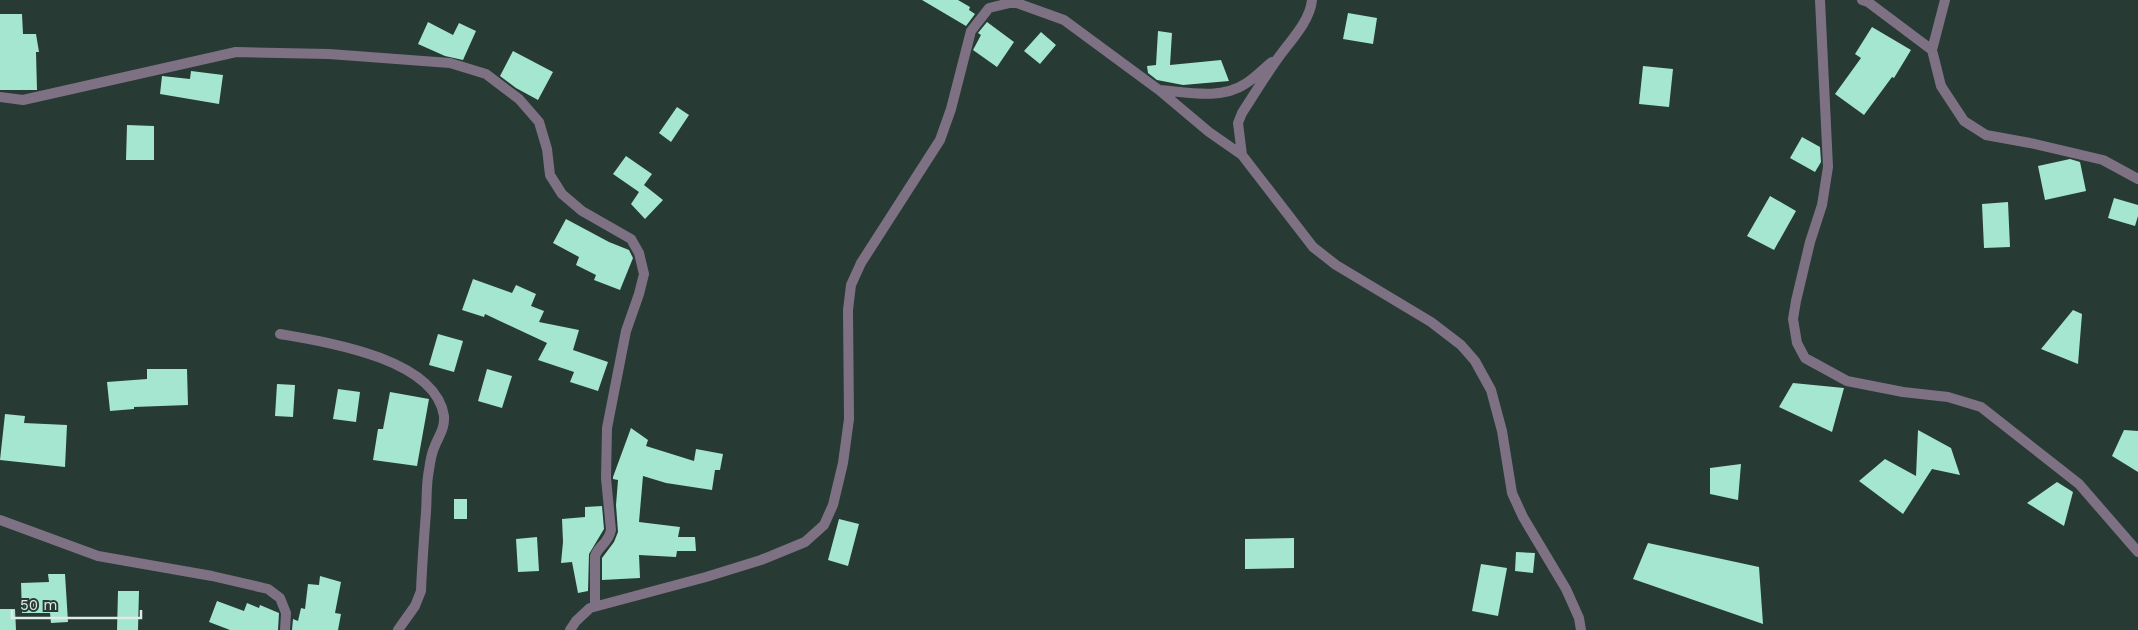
<svg xmlns="http://www.w3.org/2000/svg" width="2138" height="630" font-family="'Work Sans',sans-serif">
	<rect width="100%" height="100%" fill="#273a33"/>
	<path fill="#a4e6cf" d="M922,0H958L970,7L969,10L975,14L966,26Z
		M1348,13L1377,18L1373,44L1343,39Z
		M0,14H22L23,34H36L39,52H36L37,90H0Z
		M428,22L453,35L459,23L476,31L463,60L445,56L418,44Z
		M987,22L1014,42L997,67L973,50L981,35L978,33Z
		M1872,27L1911,50L1894,78L1892,77L1864,115L1835,94L1861,58L1855,54Z
		M1158,31L1172,33L1170,65L1221,60L1229,81L1183,85L1157,80L1148,73L1147,66L1156,65Z
		M1041,32L1056,45L1040,64L1024,51Z
		M513,51L553,72L538,100L516,88L500,76Z
		M1643,66L1673,69L1669,107L1639,104Z
		M191,71L223,75L219,104L160,94L162,76L190,79Z
		M677,107L689,115L671,142L659,133Z
		M127,125L154,126V160H126Z
		M1802,137L1820,147L1821,162L1815,172L1790,158Z
		M626,156L652,174L644,185L663,200L645,219L631,204L639,192L613,174Z
		M2070,159L2080,162L2086,191L2045,200L2038,166Z
		M1770,196L1796,211L1774,250L1747,236Z
		M2114,198L2138,205V216L2135,226L2108,218Z
		M2008,202L2010,247L1984,248L1982,204Z
		M566,219L609,242L629,250L633,258L620,290L594,280L596,275L576,265L579,257L553,243Z
		M473,279L512,293L516,285L536,294L531,306L544,311L539,322L579,330L573,350L608,362L598,391L570,382L574,372L538,360L547,343L485,314L484,317L462,310Z
		M2073,310L2082,314L2078,364L2041,349Z
		M438,334L463,341L454,372L429,365Z
		M147,369H187L188,405L134,407V409L110,411L107,382L147,379Z
		M487,369L512,376L502,408L478,401Z
		M1793,383L1844,388L1832,432L1779,407Z
		M277,384L295,385L293,417L275,416Z
		M338,389L360,392L356,422L333,419Z
		M390,392L429,399L417,466L373,460L378,429H383Z
		M5,414L25,416L24,423L67,425L65,467L0,460Z
		M631,428L648,440L646,446L694,461L696,449L723,454L720,470H715L712,490L666,483L643,476L639,522L680,527L678,537H695L696,551H677L676,557L639,555L640,578L602,580V558L614,542L618,532L616,505L618,480L613,479V477Z
		M1918,430L1951,448L1960,475L1932,469L1903,514L1859,481L1885,459L1916,476Z
		M2124,430L2138,431V472L2112,456Z
		M1741,464L1738,500L1710,494V468Z
		M2057,482L2073,492L2064,526L2027,503Z
		M454,499H467V519H454Z
		M602,506L604,529L589,554L588,591L578,593L572,562L561,563L563,542L562,519L585,517V507Z
		M839,519L859,524L848,566L828,560Z
		M537,537L539,571L518,572L516,539Z
		M1294,538V568L1245,569V539Z
		M1648,543L1759,567L1763,624L1633,579Z
		M1516,552L1535,553L1533,573L1515,571Z
		M1481,564L1507,568L1498,616L1472,611Z
		M48,574H65L68,622L51,623L50,613H22L21,583L49,582Z
		M320,576L341,582L335,613L341,614L338,630H292L293,619L298,621L301,608L305,609L308,584L319,585Z
		M118,591H139L138,630H117Z
		M217,601L244,611L247,603L259,608L260,605L279,613L278,630H230L209,622Z
		M0,609H15L16,630H0Z"/>
	<g fill="none" stroke-linecap="round" stroke-linejoin="round">
		<path stroke="#7f7184" stroke-width="10" d="M1820,0L1828,167L1822,205L1810,242L1796,301L1793,319L1797,343L1805,358L1847,381L1903,392L1948,397L1981,407L2079,484L2138,552
			M1862,0L1868,2L1932,50L1941,86L1964,121L1986,135L2030,143L2103,160L2138,179
			M1932,50L1945,0
			M1160,90C1186,92 1221,100 1245,84C1255,78 1263,69 1272,62
			M0,97L23,100L236,52L329,54L450,63L486,74L519,99L539,122L547,149L550,175L562,194L582,211L631,239L639,253L644,274L639,294L626,331L607,428L606,478L611,530C608,544 599,545 595,556V606
			M1242,155L1238,123L1242,113C1255,93 1267,73 1281,54C1293,38 1310,20 1312,0
			M280,334C326,342 435,358 444,416C445,429 438,437 434,448C431,455 430,463 429,470C426,484 427,498 426,512C424,538 422,565 421,591L415,606L398,630
			M0,520L98,556L212,576L268,589L280,598L286,613L285,630
			M570,630L576,621L590,608L706,577L761,560L805,542L824,525L833,505L843,463L849,419L848,310L851,285L861,263L940,140L951,109L971,31L989,8L1014,2L1064,20L1159,90L1209,132L1242,155L1313,247L1336,265L1431,322L1461,345L1475,361L1491,390L1502,431L1512,493L1523,517L1566,589L1579,618L1581,630"/>
	</g>
	<path d="M12 610v8h129v-8" fill="none" stroke="#e0ebe7" stroke-width="2.5"/>
	<text x="20" y="610" font-size="15" fill="#e0ebe7" stroke="#273a33" stroke-width="4" paint-order="stroke">50 m</text>
</svg>
